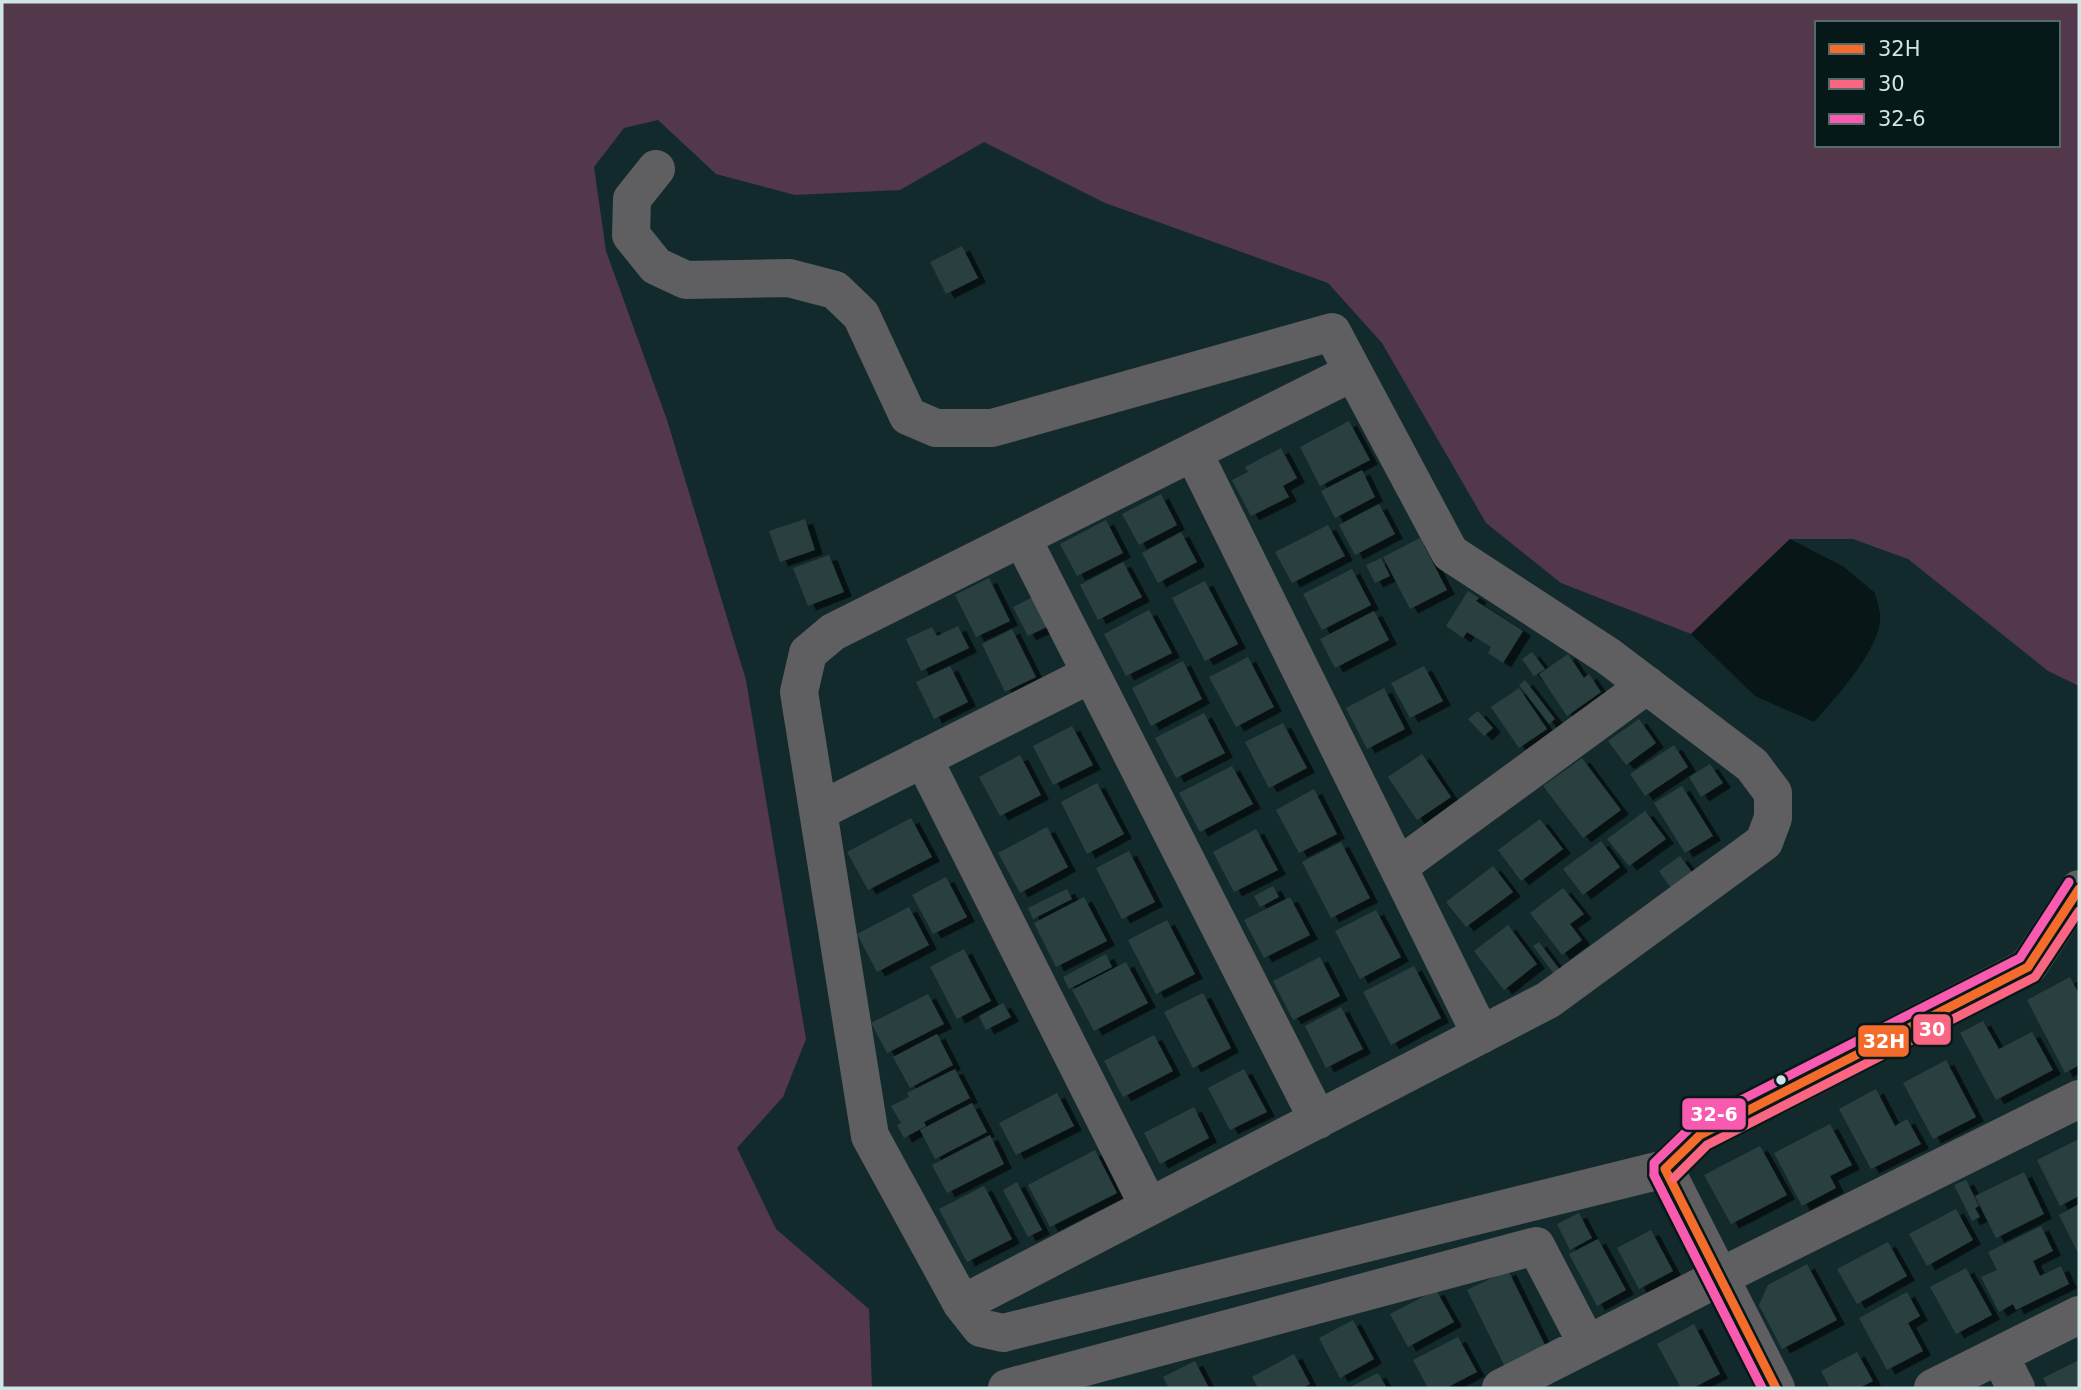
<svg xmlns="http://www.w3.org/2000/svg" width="2081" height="1390" font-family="'DejaVu Sans',sans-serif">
	<defs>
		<filter id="shadow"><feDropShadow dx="8" dy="4.5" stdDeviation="0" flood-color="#0009"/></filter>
	</defs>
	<rect width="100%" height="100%" fill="#122a2c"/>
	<path fill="#53374a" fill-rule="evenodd" d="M2,2H2079V686L2048,671L1908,559L1853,539H1790L1691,634L1561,583L1486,523L1382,343L1328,283L1105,203L984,142L900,190L795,195L716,174L658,120L624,128L594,167L606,251L667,420L746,680L806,1039L783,1097L737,1148L776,1229L869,1309L872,1388H2ZM1817,23H2058V145H1817Z"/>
	<path fill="#081617" d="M1790,539L1844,567L1875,593C1877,601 1881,612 1880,620C1879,650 1834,700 1814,722L1755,696L1691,634Z"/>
	<path fill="#2c3f40" filter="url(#shadow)" d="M962,246L978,278L946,294L930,262Z
		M1349,421L1370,460L1320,486L1300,447Z
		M1281,448L1297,478L1283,486L1289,497L1251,516L1232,480L1248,472L1245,467Z
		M1362,470L1375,497L1335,518L1321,491Z
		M1161,494L1177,525L1139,545L1122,514Z
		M1379,504L1395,534L1355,555L1339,525Z
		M805,519L815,550L780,562L769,531Z
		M1106,520L1123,553L1077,576L1060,544Z
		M1328,525L1345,556L1292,583L1275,552Z
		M1181,532L1197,562L1158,583L1142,553Z
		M1420,538L1447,590L1410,609L1383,557Z
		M829,555L844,592L808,606L793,568Z
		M1381,558L1390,576L1375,583L1366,565Z
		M1123,562L1142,597L1098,620L1080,585Z
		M1352,569L1371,605L1322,630L1303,594Z
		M989,578L1010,621L976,637L955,595Z
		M1205,581L1238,644L1205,661L1172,598Z
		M1468,591L1479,598L1476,601L1523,631L1503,663L1488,653L1491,647L1467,632L1463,638L1446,626Z
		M1033,597L1047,627L1028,636L1013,607Z
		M1149,610L1172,653L1126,676L1104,634Z
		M1374,611L1389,640L1335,668L1320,639Z
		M958,626L969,648L921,671L906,639L932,627L937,636Z
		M1012,629L1036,677L1005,692L982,644Z
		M1532,652L1545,669L1534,676L1522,659Z
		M1568,654L1584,678L1589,674L1601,692L1567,716L1539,674Z
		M1248,657L1274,707L1236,727L1209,677Z
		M1183,661L1202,699L1151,726L1132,688Z
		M950,666L968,702L934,719L916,682Z
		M1424,666L1443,701L1410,718L1391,683Z
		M1525,680L1555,719L1549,724L1519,685Z
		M1384,688L1405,729L1367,749L1346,708Z
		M1519,688L1547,729L1519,748L1491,707Z
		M1478,711L1493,728L1484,736L1468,719Z
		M1204,713L1225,753L1176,778L1155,738Z
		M1639,719L1656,743L1626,765L1608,741Z
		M1283,723L1307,768L1269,788L1245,742Z
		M1072,726L1093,765L1053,785L1033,746Z
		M1674,745L1688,767L1645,796L1630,774Z
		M1422,754L1451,797L1417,820L1388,777Z
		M1020,755L1041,795L1000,816L979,777Z
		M1582,758L1621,810L1583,838L1543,786Z
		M1710,764L1723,783L1701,797L1689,777Z
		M1232,766L1253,804L1200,832L1179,793Z
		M1097,783L1124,834L1087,854L1061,802Z
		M1682,786L1713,836L1685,853L1654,803Z
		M1314,789L1337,834L1299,853L1276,810Z
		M1645,811L1666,839L1629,866L1607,839Z
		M911,818L932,857L868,890L847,852Z
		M1540,819L1563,849L1521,881L1498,850Z
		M1047,827L1068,867L1020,893L998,853Z
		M1256,829L1278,870L1234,892L1213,852Z
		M1601,841L1620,867L1583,895L1563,869Z
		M1341,842L1370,898L1331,918L1302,862Z
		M1129,851L1155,902L1122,919L1096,868Z
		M1680,856L1694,875L1673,891L1659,871Z
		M1493,866L1513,892L1466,927L1446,902Z
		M946,877L967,917L933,934L912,895Z
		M1273,886L1279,897L1260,907L1254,896Z
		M1563,888L1584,914L1570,924L1582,940L1562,955L1530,913Z
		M1067,889L1072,899L1033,919L1028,908Z
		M1084,897L1107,941L1056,967L1034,923Z
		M1290,897L1310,935L1264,958L1244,920Z
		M909,907L929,945L877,972L857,934Z
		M1376,910L1401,957L1360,979L1335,931Z
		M1167,920L1195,974L1156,994L1128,940Z
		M1508,925L1537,964L1504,990L1474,951Z
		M1539,942L1560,970L1554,974L1533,946Z
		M964,949L991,1001L957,1019L930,967Z
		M1106,954L1112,967L1069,989L1063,977Z
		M1320,957L1340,996L1293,1020L1273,981Z
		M1126,962L1148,1003L1094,1031L1072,990Z
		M1414,966L1441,1018L1391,1045L1363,992Z
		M2070,977L2079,994V1065L2065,1073L2027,1000Z
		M1203,993L1231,1048L1193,1068L1164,1012Z
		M928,994L944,1024L887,1053L871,1023Z
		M1003,1003L1011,1017L986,1030L979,1016Z
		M1341,1007L1363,1049L1326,1068L1305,1026Z
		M1983,1021L1999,1049L2032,1032L2053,1070L1996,1100L1960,1033Z
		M937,1034L953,1065L910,1088L893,1057Z
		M1154,1035L1173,1071L1123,1097L1104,1061Z
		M1946,1060L1976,1117L1933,1139L1903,1083Z
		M955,1069L970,1098L924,1122L926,1126L904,1138L897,1125L901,1123L891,1106L909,1097L907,1093Z
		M1244,1069L1267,1112L1230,1130L1208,1088Z
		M1876,1089L1895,1126L1907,1119L1921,1144L1871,1169L1839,1109Z
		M1057,1093L1074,1126L1016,1155L999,1123Z
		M972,1103L987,1132L935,1159L920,1130Z
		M1194,1107L1209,1138L1160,1164L1144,1133Z
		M1830,1124L1852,1165L1830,1176L1836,1188L1802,1206L1774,1153Z
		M990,1135L1004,1164L947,1193L932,1165Z
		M2079,1139V1196L2060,1206L2037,1160Z
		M1760,1146L1787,1195L1731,1224L1704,1175Z
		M1095,1150L1117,1193L1050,1227L1028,1185Z
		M2024,1172L2044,1214L1996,1238L1975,1196Z
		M1966,1180L1979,1206L1975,1208L1980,1217L1972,1221L1954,1185Z
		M1017,1182L1042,1230L1028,1237L1003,1190Z
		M984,1186L1012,1239L967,1262L939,1209Z
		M2079,1204V1255L2059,1215Z
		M1956,1209L1973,1240L1927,1266L1909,1234Z
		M1579,1213L1592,1238L1570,1250L1557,1224Z
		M2041,1226L2053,1251L2033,1261L2040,1276L2061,1266L2069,1284L2016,1310L2013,1304L1999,1312L1981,1277L1997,1270L1988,1252Z
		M1651,1230L1673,1271L1639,1289L1617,1248Z
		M1598,1239L1626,1290L1597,1306L1569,1254Z
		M1888,1242L1907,1276L1857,1304L1837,1269Z
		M1807,1264L1837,1320L1782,1349L1759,1305L1768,1285Z
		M1966,1268L1992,1315L1956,1334L1930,1287Z
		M1508,1270L1546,1347L1505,1367L1467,1290Z
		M1436,1290L1454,1322L1408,1347L1390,1314Z
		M1907,1292L1920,1316L1908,1323L1923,1351L1887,1370L1859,1318Z
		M1353,1320L1374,1359L1340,1378L1319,1338Z
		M1694,1324L1720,1374L1693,1388H1681L1657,1344Z
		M1458,1337L1477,1372L1446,1388H1428L1413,1360Z
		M1857,1352L1873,1381L1859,1388H1830L1821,1371Z
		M1294,1354L1310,1384L1302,1388H1258L1252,1377Z
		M2079,1360V1388H2048L2043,1378Z
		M1195,1361L1209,1388H1169L1163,1377Z
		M1378,1373L1387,1388H1348Z"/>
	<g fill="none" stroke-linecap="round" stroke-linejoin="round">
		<path stroke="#5f5f62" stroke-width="38" d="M656,169L632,199L631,235L656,266L686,280L789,278L835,290L861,315L908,416L936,428H992L1332,332L1450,553L1608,656L1752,765L1773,793V818L1764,842L1548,1000L962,1304
			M1353,372L833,632L808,653L799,692L870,1136L962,1304L981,1328L1003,1333L1665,1169L1700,1135L2028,967L2079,889
			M1193,452L1481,1035
			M1022,538L1318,1120
			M923,758L1149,1207
			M819,811L1091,674
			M1398,867L1647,685
			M1665,1169L1776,1388
			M1999,1355L2016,1388
			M1007,1388L1536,1246L1587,1344
			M1501,1388L1720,1277L2079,1099
			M1933,1388L2079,1315"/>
		<defs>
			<path id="bus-1" d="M1665,1169L1700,1135L2028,967L2079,889
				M1665,1169L1776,1388"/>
			<path id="bus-2" d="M1654,1175L1762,1388
				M1674,1178L1707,1145L2035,977L2079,911"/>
			<path id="bus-3" d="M1762,1388L1654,1175V1163L1694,1124L2020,958L2069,882"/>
		</defs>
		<use href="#bus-1" stroke="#071819" stroke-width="14"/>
		<use href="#bus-2" stroke="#071819" stroke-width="14"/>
		<use href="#bus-3" stroke="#071819" stroke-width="14"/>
		<use href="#bus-1" stroke="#f36c2b" stroke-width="9"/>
		<use href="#bus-2" stroke="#fa6682" stroke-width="9"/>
		<use href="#bus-3" stroke="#f75aaf" stroke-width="9"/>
	</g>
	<circle fill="#cfe5e6" stroke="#071819" stroke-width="2.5" cx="1781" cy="1080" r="6"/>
	<g stroke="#071819" stroke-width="2.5">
		<rect x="1912" y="1013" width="40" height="33" rx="7" fill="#fa6682"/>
		<rect x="1857" y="1024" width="53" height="34" rx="7" fill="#f36c2b"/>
		<rect x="1681" y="1097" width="66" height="34" rx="7" fill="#f75aaf"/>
	</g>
	<g font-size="19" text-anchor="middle" font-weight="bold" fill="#fff">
		<text x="1932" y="1036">30</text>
		<text x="1884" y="1048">32H</text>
		<text x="1714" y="1121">32-6</text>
	</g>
	<rect width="2081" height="1390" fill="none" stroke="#cfe5e6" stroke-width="7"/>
	<rect x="1815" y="21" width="245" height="126" fill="#071819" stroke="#576a6b" stroke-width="2"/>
	<rect x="1829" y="44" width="35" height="10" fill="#f36c2b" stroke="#576a6b" stroke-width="2"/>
	<text x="1878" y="56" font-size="21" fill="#cfe5e6">32H</text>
	<rect x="1829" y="79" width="35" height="10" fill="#fa6682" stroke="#576a6b" stroke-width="2"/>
	<text x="1878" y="91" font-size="21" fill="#cfe5e6">30</text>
	<rect x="1829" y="114" width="35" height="10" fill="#f75aaf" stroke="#576a6b" stroke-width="2"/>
	<text x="1878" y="126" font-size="21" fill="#cfe5e6">32-6</text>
</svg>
